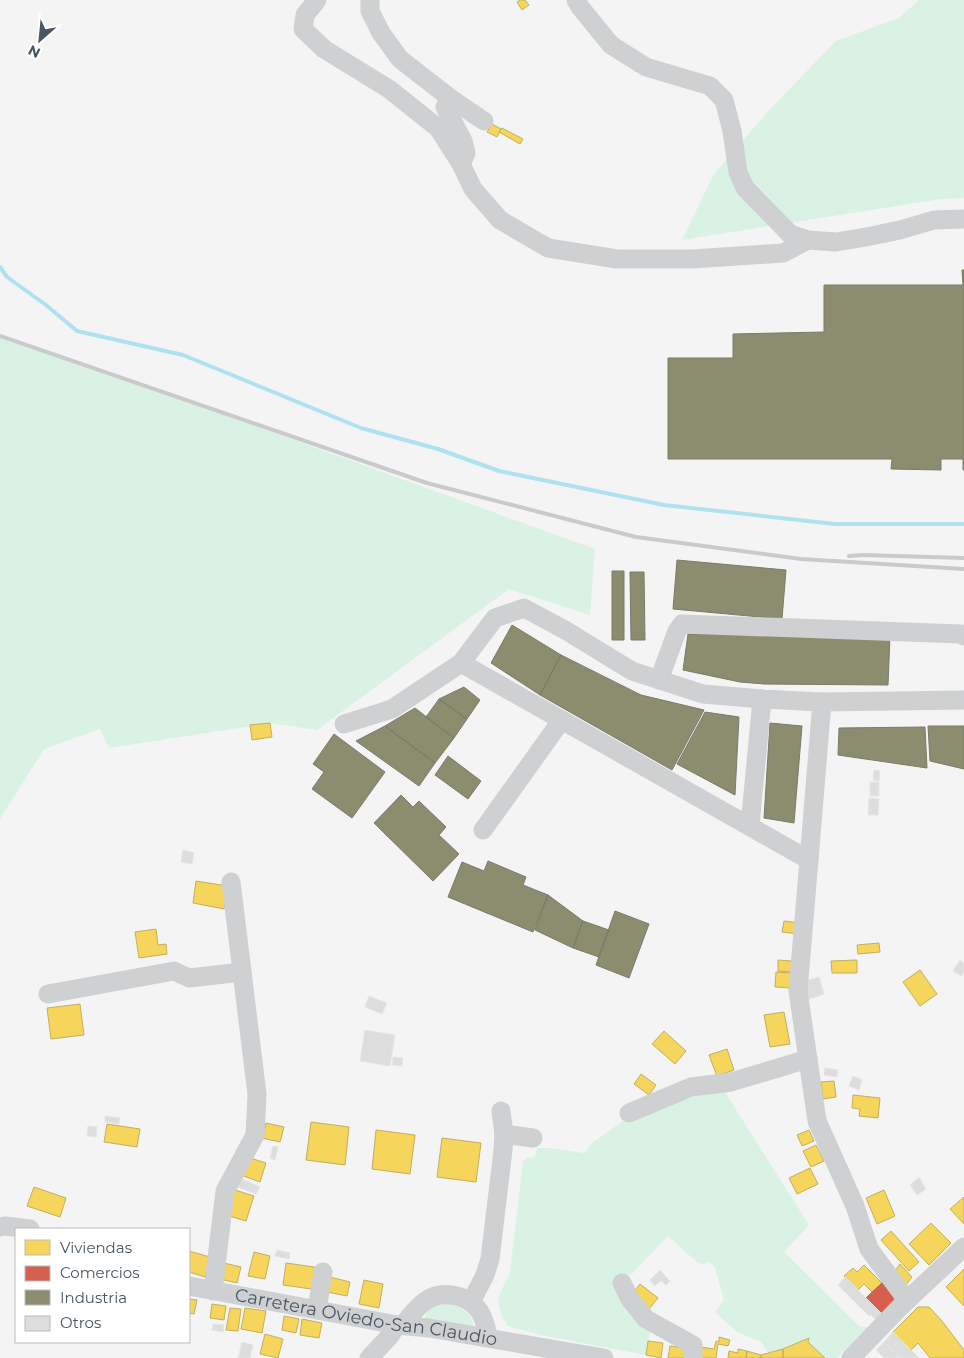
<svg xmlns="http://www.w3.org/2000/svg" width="964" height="1358" font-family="Montserrat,sans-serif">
	<rect width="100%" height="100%" fill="#f4f4f4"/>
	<path fill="#d9f2e3" d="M919,0H964V198L941,199L682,240L714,174L771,108L836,41L899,18Z
		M0,336L76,361L595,549L590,615L509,589L317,730L270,723L109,748L100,729L44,749L0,819Z
		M723,1089L809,1225L784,1252L860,1327H868L837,1358H825L808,1342L809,1338L783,1349L768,1353L761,1342L737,1332L715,1312L724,1300L715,1268L710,1262L704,1264L698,1263L668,1236L632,1274L624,1276L651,1327L646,1355L541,1335L508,1326L505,1322L500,1312L498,1301L500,1293L510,1273L523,1161L527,1158L535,1157L537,1148H551L584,1153L593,1142L626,1119L692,1097Z
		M447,1303C461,1307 472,1312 474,1328L425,1318L427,1310L440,1304Z"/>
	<path fill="#f6d55c" stroke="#c2af5e" d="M520,0H525L529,5L522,10L517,2Z
		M492,124L501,129L497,137L487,132Z
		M502,128L523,139L520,144L499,132Z
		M270,723L272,737L252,740L250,725Z
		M196,881L228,886L224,909L193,903Z
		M784,921L800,923L799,934L782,932Z
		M156,929L158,945L166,944L167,954L139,958L135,932Z
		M879,943L880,952L858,954L857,945Z
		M778,960L792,961L791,972L778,971Z
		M857,960V973H832L831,961Z
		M920,970L937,994L920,1006L903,982Z
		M776,972L792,973L791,988L775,987Z
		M80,1004L84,1035L51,1039L47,1008Z
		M784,1012L790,1044L770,1047L764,1015Z
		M664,1031L686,1051L675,1064L652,1044Z
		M727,1049L734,1070L717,1076L709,1055Z
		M641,1074L656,1085L649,1095L634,1084Z
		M834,1081L836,1097L823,1099L821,1082Z
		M853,1095L880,1098L878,1118L859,1116L860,1109L852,1108Z
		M311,1122L349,1127L345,1165L306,1160Z
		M266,1123L284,1127L280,1142L262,1138Z
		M107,1124L140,1129L137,1147L104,1142Z
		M376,1130L415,1135L410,1174L372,1169Z
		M809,1130L814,1141L802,1146L797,1135Z
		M442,1138L481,1143L476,1182L437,1177Z
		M816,1145L824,1161L811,1167L803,1151Z
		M247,1157L266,1163L260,1182L241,1175Z
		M810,1168L818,1184L797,1194L789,1178Z
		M34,1187L66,1198L60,1217L27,1206Z
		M235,1190L254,1196L246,1221L226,1215Z
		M884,1190L895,1216L877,1224L866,1198Z
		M964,1197V1224L950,1209Z
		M931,1223L951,1243L929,1265L909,1244Z
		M891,1231L919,1262L909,1271L881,1240Z
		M189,1251L210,1257L205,1277L189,1272Z
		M254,1252L270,1256L265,1279L248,1276Z
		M224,1263L241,1267L237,1283L220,1279Z
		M286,1263L321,1268L318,1290L283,1285Z
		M900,1264L912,1277L905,1286L893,1274Z
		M864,1265L882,1283L872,1292L864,1284L858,1290L844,1276L853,1268L857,1272Z
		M964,1269V1306L946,1287Z
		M330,1277L350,1282L347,1296L327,1292Z
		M364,1280L383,1284L379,1308L359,1304Z
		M640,1284L658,1298L649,1309L631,1295Z
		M189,1299L197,1300L194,1314L189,1313Z
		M212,1304L226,1306L224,1320L210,1318Z
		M918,1307H929L942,1321L964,1350V1358H930L918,1343L911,1350L893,1332Z
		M230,1308L241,1309L238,1331L226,1330Z
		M245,1308L266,1311L262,1333L241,1329Z
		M284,1316L299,1319L296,1333L282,1330Z
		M302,1319L322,1323L319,1338L300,1335Z
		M265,1334L283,1339L278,1358L260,1354Z
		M719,1337L730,1340L728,1346L718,1344L716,1358H700L701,1347L714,1349L716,1341L719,1342Z
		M809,1338L808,1342L825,1358H783V1349Z
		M648,1341L663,1343L661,1358L646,1355Z
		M670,1346L685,1348L684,1358H668Z
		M738,1349L747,1351L746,1358H728L729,1351L738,1353Z
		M783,1349V1358H761V1355Z
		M747,1351L761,1355V1358H746Z"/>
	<path fill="#d6604d" stroke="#ac5d53" d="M882,1283L898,1298L882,1314L866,1298Z"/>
	<path fill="#8c8c6e" stroke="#787c6a" d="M962,270H964V470H963V459H941V470L891,469L892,459H668V358H733V334L824,332V285H963Z
		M677,560L786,570L782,619L673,609Z
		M612,571H624V640H612Z
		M630,572H644L645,640H631Z
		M512,625L561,655L540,695L491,663Z
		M688,634L890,636L888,685L764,684L740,682L683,670Z
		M561,655L641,695L704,710L672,770L540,695Z
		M464,687L480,700L467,719L439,699Z
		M439,699L467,719L454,738L426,717Z
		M415,708L454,738L435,763L385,726Z
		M705,712L739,717L735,795L677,764Z
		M770,723L802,726L794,823L764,818Z
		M385,726L435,763L419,786L356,741Z
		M928,726H964V769L930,761Z
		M925,727L927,768L838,755L839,728Z
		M334,734L385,772L352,818L312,789L324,772L313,764Z
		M448,756L481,781L468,799L435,775Z
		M401,795L413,807L419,801L446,827L439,835L459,854L433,881L374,823Z
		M488,861L526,877L523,885L548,895L533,932L448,897L462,862L484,871Z
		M548,895L583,921L573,948L535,930Z
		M615,911L649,924L629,978L596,965Z
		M583,921L609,930L599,957L573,948Z"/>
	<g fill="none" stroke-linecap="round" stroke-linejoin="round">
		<path stroke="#aee2f0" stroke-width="4" d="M0,267L7,277L46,305L77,331L183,355L361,428L438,449L499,471L664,505L835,524H964"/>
	</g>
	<path fill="#ddddde" stroke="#e5e6e7" d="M874,770L880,771L879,781L873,780Z
		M870,782H879V796H870Z
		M869,798L879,799L878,815H868Z
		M183,850L194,853L192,864L181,862Z
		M960,960L964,963V972L961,976L953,971Z
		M819,977L824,994L807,1000L802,982Z
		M369,996L387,1003L382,1014L365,1007Z
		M365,1030L395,1035L390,1066L360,1061Z
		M393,1057L403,1058L402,1066L392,1065Z
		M825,1068L838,1070L837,1077L824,1075Z
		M853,1076L862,1080L859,1090L849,1086Z
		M105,1116L120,1118L119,1124L105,1122Z
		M88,1126L97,1127L96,1137L87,1136Z
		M273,1146L278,1147L275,1160L270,1158Z
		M919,1177L926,1189L917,1195L910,1185Z
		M240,1178L260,1187L256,1194L237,1187Z
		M277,1250L290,1253L289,1259L275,1256Z
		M660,1270L670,1281L666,1285L661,1281L655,1286L650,1280Z
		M845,1277L882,1314L876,1320L871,1315L869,1316L838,1285Z
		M213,1324L224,1325L223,1332L212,1330Z
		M893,1332L919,1358H900L884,1342Z
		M242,1342L253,1345L250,1358H238Z
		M884,1342L900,1358H884L876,1350Z"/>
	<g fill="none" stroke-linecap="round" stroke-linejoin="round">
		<g stroke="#ced0d2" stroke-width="19">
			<path d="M317,0L305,15L303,29L324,49L389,89L438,128L461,164L473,189L500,220L548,248L617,259H692L783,253L808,240"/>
			<path d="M370,0V11L381,33L400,59L450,98L445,107L463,141L466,153L461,164"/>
			<path d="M576,0L580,7L611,45L646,67L710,86L724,100L732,131L738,172L745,188L790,234L808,240L836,242L866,237L900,230L934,220L964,219"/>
			<path d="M450,98L484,121"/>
			<path d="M659,680L677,631L682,624L961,634L964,636"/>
			<path d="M344,724L392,709L461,663"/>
			<path d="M750,826L762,699"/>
			<path d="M483,830L561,721"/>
			<path d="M809,860L822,702"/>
			<path d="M48,994L174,971L189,978L242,972"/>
			<path d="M629,1113L691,1087L731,1082L808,1059"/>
			<path d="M504,1134L533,1138"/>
			<path d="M0,1227L5,1226L30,1229"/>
			<path d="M622,1283L630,1299L646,1319L693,1345V1358"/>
			<path id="s1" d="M189,1286L397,1325L429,1328L604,1358"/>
			<path d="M213,1291L225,1191L255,1135L257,1094L231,882"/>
			<path d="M907,1300L869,1249L855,1206L817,1121L798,991L809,860L461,663L495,618L524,608L565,630L632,671L703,694L762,699L822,702L964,700"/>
			<path d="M471,1302L485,1275L490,1259L503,1150L504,1134L501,1111"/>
			<path d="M317,1310L323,1272"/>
			<path d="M403,1325C409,1317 416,1308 424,1302C441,1289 468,1294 480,1312C485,1320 486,1329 489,1338"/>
			<path d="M369,1358L389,1337L397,1325"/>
			<path d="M851,1358L901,1306L964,1247"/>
		</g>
		<path stroke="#c9cacc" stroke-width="4" d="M0,336L427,483L636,537L801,559L964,569
			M849,556L863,555L964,558"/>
	</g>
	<g text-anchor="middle" stroke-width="5" stroke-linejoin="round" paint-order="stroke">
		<g font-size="18" fill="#4a5661" stroke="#fff">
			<text dy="6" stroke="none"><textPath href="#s1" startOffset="180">Carretera Oviedo-San Claudio</textPath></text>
		</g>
	</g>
	<rect x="15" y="1228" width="175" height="115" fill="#ffffff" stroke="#b7bbc0"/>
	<rect x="25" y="1240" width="25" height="15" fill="#f6d55c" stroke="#b7bbc0"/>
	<text x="60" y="1253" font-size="15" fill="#4a5661">Viviendas</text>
	<rect x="25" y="1266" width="25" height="15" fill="#d6604d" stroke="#b7bbc0"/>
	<text x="60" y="1278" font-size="15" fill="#4a5661">Comercios</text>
	<rect x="25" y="1290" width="25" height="15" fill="#8c8c6e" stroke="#b7bbc0"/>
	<text x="60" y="1303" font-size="15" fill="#4a5661">Industria</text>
	<rect x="25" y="1316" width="25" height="15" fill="#ddddde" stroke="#b7bbc0"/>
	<text x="60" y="1328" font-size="15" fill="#4a5661">Otros</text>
	<g transform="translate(40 40) rotate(207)" stroke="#ffffff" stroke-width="4" paint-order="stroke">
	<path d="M0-4L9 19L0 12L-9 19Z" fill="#4a5661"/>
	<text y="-8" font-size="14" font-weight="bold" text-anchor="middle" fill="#4a5661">N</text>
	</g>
</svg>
